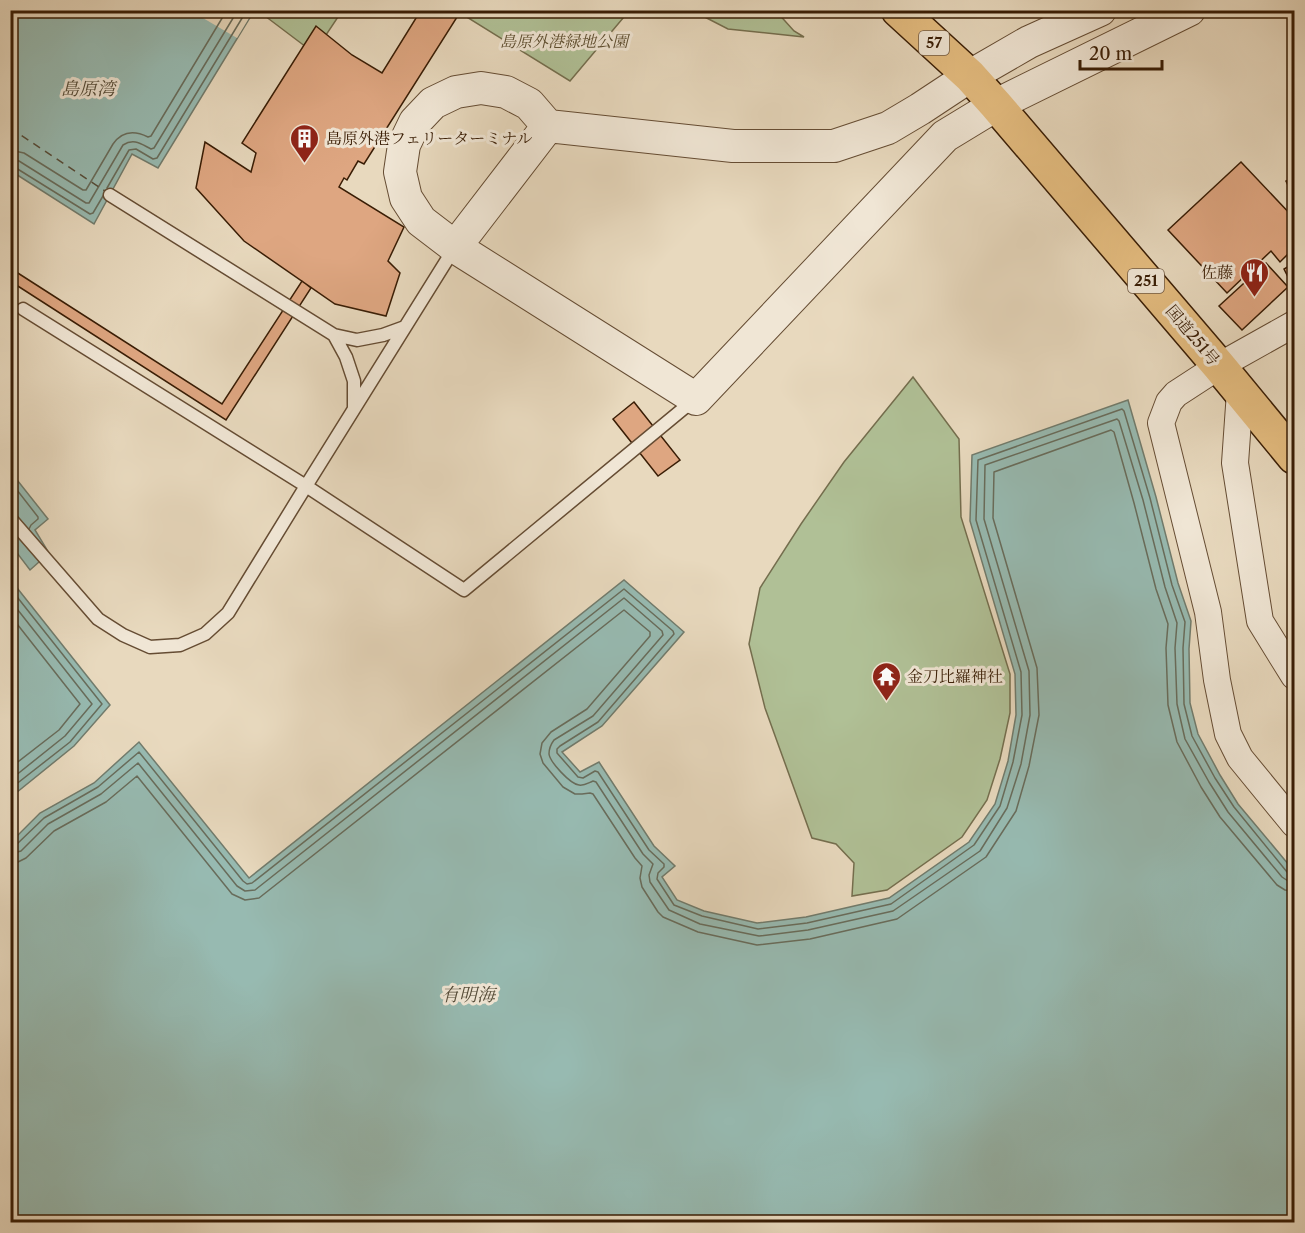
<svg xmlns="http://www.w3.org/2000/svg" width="1305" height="1233" font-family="'Libre Caslon Text','Noto Serif JP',serif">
	<rect width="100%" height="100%" fill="#e8d9be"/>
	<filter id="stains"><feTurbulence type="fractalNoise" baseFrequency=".00333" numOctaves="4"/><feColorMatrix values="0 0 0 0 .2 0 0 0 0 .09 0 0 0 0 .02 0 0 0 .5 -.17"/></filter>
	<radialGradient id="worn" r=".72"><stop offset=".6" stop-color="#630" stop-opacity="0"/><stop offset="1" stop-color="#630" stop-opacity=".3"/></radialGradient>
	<path fill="#b0c096" stroke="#746e4e" stroke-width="1.5" d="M261,10L342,11L314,53L261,13Z
		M457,11L629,10V11L570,81Z
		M693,11H776L794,31L804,37L728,29Z
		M913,377L959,439L961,517L1010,674V713L1000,759L987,800L962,837L887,890L852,896L854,863L836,844L812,838L765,708L749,644L760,588L801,524L844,462Z"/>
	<path fill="#97bab1" stroke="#717b6c" stroke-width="1.5" d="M10,11H254L158,168L132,154L94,224L11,171Z
		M1128,400L1156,497L1178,583L1191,621L1189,649L1190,703L1198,734L1220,775L1238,804L1294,871V1222H11V842L40,813L94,783L139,742L249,878L624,580L684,632L602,726L562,752L580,772L599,762L654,846L675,866L662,877L677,900L704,911L757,923L806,917L889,898L969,842L995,804L1008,761L1016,715L1015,674L970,521L972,455Z
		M10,471L48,519L35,530L49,553L30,570L11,545Z
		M10,579L110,705L74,746L11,797Z"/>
	<path fill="#e8d9be" d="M191,11H236L249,18L237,38Z"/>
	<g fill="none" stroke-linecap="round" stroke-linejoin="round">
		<path stroke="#686c5b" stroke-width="1.5" d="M10,150L24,153L83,190H86L113,144C122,131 134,130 148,137L151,136L227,10
			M10,159L19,161L86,203H89L123,145C134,138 141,144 151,149L154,148L238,10
			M10,167L16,168L90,214L93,213L103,196
			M107,188L129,150L136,149L153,159L157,158L247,10
			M10,481L38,517V519L31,525L29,529
			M10,588L102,704L70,742L10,789
			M10,600L92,704L65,736L10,780
			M10,615L80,704L59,730L10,768
			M10,846L17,844L44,818L98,787L139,752L243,881L247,884L252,883L624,589L673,631L674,634L598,722L560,746L557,749V753L578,777L583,778L595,771L598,772L649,850L664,864V867L658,873L657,879L674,905L702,916L758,929L807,923L891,904L974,845L1000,806L1013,762L1022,715L1021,672L976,520L978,460L1122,409L1124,411L1150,498L1172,585L1185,622L1183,648L1184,704L1192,736L1215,778L1234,807L1287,872L1294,874
			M10,854L21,851L48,824L101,794L138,763L237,886L245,891L255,890L624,598L662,631L663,635L593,716L554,740C551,744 549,748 549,754C550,762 570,784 579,785C584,786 588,783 593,781L596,782L643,854L653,864L649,875L650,882L669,910L700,924L759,936L808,930L893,911L980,851L1007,808L1021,764L1030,715L1029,671L984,519L985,465L1117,419L1119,421L1143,500L1165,587L1177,623L1175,648L1177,704L1185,739L1209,782L1228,812L1282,877L1288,881L1294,882
			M10,863L18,862L26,858L54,831L106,802L137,776L232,894L245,900L259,898L624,610L650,632V636L587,709L551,732L542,743L540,754L543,763L563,787L575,794H582L590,793L593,794L635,858L642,866L640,878L642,887L658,912L663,917L698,932L757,945L810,939L897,919L986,857L1016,811L1029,766L1039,715L1037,668L993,518L994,472L1111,430L1114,432L1134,503L1156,589L1168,624L1166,648L1168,705L1177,742L1201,787L1220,817L1277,885L1285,890L1294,891"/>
		<path stroke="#554c39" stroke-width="1.5" stroke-dasharray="8 6" stroke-linecap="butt" d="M10,128L105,191"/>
	</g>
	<path fill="#dea681" stroke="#391d05" stroke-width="1.5" d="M421,10H453L459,14L364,164L358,161L347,180L344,178L339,187L404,227L388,261L400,273L386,316L335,304L244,241L196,188L205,142L251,172L256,153L242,143L316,26L352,55L382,73Z
		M1241,162L1294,218V248L1280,262L1271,251L1227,293L1168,230Z
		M1294,177V198L1286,181Z
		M1266,263L1288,287L1242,330L1219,306Z
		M1294,263V289L1284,269Z
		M10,268L222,404L302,281L311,288L226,420L10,281Z
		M634,402L680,460L658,476L613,419Z"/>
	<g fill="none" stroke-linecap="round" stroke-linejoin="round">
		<defs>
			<path id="service" d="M110,195L334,335L357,340L383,335L405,327
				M23,309L306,486L464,590L695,399
				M334,335L346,357L354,381V408
				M10,518L98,619L123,635L150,647L180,645L205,634L228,613L306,486L455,247"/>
			<path id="minor" d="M1294,324L1219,366L1176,394L1169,402L1161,423L1208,612L1217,680L1228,734L1240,758L1294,824
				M1240,392L1235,463L1260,621L1294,676"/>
			<path id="tertiary" d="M1100,10L1029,42L970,76L920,109L888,128L834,146H733L548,126L529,104L506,92L481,88L456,92L433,103L415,122L404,145L400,172L406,198L421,221L455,247L696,399L945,136L996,105L1189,10
				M455,247L548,126"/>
			<path id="trunk" d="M898,10L970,76L996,105L1219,366L1294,457"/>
		</defs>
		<use href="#service" stroke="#654c33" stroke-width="15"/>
		<use href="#minor" stroke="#654c33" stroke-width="28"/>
		<use href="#tertiary" stroke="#654c33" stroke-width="34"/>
		<use href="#trunk" stroke="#391d05" stroke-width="36"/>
		<use href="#service" stroke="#f0e6d5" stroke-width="12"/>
		<use href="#minor" stroke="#f0e6d5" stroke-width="26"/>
		<use href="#tertiary" stroke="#f0e6d5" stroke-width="32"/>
		<use href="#trunk" stroke="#e4bc7f" stroke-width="33"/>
	</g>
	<defs>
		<symbol id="building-pin" viewBox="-11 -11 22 30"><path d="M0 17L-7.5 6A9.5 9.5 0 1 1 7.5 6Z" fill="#8f2418" stroke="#f0e6d5"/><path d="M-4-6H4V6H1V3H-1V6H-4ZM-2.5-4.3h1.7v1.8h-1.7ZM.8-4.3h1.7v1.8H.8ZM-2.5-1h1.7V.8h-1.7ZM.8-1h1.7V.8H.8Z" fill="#fff"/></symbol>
		<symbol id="restaurant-pin" viewBox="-11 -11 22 30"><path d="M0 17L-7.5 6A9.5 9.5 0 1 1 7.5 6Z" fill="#8f2418" stroke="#f0e6d5"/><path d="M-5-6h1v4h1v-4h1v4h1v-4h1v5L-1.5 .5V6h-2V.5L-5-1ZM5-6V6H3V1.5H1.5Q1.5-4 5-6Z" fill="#fff"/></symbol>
		<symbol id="temple-pin" viewBox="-11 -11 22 30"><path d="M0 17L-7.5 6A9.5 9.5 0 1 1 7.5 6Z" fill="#8f2418" stroke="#f0e6d5"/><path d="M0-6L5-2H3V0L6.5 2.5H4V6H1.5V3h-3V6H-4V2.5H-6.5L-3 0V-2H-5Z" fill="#fff"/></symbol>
	</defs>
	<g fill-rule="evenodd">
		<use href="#building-pin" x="288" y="122" width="33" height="45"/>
		<use href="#restaurant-pin" x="1238" y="256" width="33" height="45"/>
		<use href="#temple-pin" x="870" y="660" width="33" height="45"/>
	</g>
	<g text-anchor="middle" stroke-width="6" stroke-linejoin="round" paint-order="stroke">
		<g fill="#f0e6d5" stroke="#705943" stroke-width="1.5">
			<rect x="919" y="31" width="30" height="24" rx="4.5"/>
			<rect x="1128" y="269" width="36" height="24" rx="4.5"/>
		</g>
		<g font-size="15" font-weight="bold" fill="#391d05">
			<text x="934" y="48">57</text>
			<text x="1146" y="286">251</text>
		</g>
		<g font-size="16" font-style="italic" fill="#5d4e30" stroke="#f0e6d5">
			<text x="564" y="47">島原外港緑地公園</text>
		</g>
		<g font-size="16" fill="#391d05" stroke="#f0e6d5" text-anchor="start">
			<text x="326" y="144">島原外港フェリーターミナル</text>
			<text x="1233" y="278" text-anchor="end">佐藤</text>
			<text x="907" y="682">金刀比羅神社</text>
		</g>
		<g font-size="16" fill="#391d05" stroke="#f0e6d5">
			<text transform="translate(1193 335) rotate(50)" y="6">国道251号</text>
		</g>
		<g font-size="18" font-style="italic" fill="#554c39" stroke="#f0e6d5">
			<text x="88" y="95">島原湾</text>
			<text x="468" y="1001">有明海</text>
		</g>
	</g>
	<rect width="1305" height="1233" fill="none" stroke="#e8d9be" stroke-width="36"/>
	<rect x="12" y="12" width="1281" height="1209" fill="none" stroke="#391d05" stroke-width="3"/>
	<rect x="18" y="18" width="1269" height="1197" fill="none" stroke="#391d05" stroke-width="1.5"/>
	<path d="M1080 60v9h82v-9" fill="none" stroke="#391d05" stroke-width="3"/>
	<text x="1089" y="60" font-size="18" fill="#391d05" stroke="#f0e6d5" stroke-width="4.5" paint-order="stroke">20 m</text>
	<rect width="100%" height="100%" filter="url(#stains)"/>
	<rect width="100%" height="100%" fill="url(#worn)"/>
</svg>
